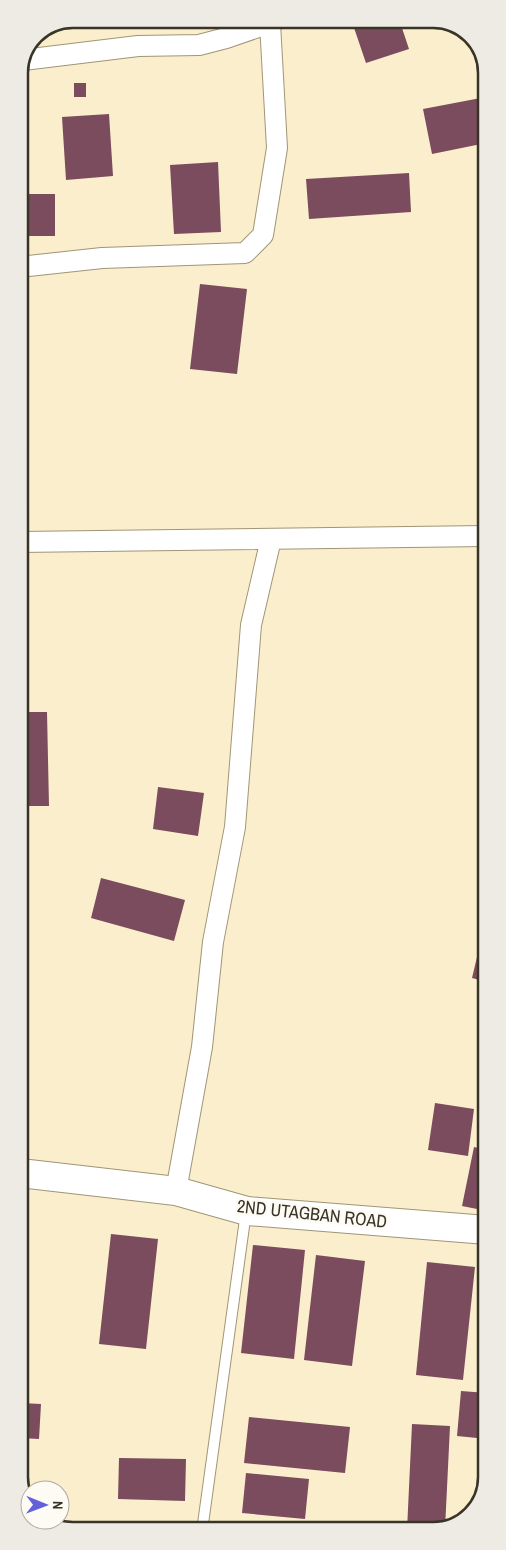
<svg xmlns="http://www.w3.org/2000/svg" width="506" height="1550" font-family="'Archivo Narrow',sans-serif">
	<rect width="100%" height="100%" fill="#faeecc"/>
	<path fill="#7b4b5e" d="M135,19H169V22L135,20Z
		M351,19H399L409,49L366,63Z
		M74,83H86V97H74Z
		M486,97V143L432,154L423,109Z
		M109,114L113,176L66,180L62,117Z
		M218,162L221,232L174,234L170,165Z
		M409,173L411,212L309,219L306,179Z
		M19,194H55V236H19Z
		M200,284L247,289L237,374L190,369Z
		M20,712H47L49,806H20Z
		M158,787L204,793L198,836L153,829Z
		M101,878L185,900L174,941L91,918Z
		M483,932L487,933V982L472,978Z
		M486,1069H487V1094L479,1091Z
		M435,1103L474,1109L468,1156L428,1150Z
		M474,1147L487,1150V1211L462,1206Z
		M111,1234L158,1239L146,1349L99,1344Z
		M253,1245L305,1250L294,1359L241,1353Z
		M316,1255L365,1261L352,1366L304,1360Z
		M427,1262L475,1267L463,1380L416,1375Z
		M461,1391L487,1393V1439L457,1436Z
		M20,1403L41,1404L39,1439L20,1438Z
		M249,1417L350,1427L345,1473L244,1463Z
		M412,1424L450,1426L445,1529L407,1530Z
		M119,1458L186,1459L185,1501L118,1499Z
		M246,1473L309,1479L305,1519L242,1513Z"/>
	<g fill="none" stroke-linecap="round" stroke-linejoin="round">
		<defs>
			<path id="lane" d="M202,1531L246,1212"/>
			<path id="street" d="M23,60L138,46L199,45L226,38L270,23L278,19
				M19,267L102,258L245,253L263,235L277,148L270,23
				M19,542L486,536
				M176,1191L202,1047L213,942L235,827L251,625L271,539"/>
			<path id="secondary" d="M20,1173L176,1191L247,1211L487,1230"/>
		</defs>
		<use href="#lane" stroke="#a09576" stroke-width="12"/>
		<use href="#street" stroke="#a09576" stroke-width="22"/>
		<use href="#secondary" stroke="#a09576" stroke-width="30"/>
		<use href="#lane" stroke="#fff" stroke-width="10"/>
		<use href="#street" stroke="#fff" stroke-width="20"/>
		<use href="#secondary" stroke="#fff" stroke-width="28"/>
	</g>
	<g text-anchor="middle" stroke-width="5" stroke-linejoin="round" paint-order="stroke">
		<g font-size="18" fill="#383427" stroke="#fefbf5">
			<text transform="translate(312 1214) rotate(6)" y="6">2ND UTAGBAN ROAD</text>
		</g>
	</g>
	<path d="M0 0H506V1550H0ZM73 28H433A45 45 0 0 1 478 73V1477A45 45 0 0 1 433 1522H73A45 45 0 0 1 28 1477V73A45 45 0 0 1 73 28Z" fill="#eeebe5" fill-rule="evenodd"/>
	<path fill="none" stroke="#383427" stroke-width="2.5" d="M73 28H433A45 45 0 0 1 478 73V1477A45 45 0 0 1 433 1522H73A45 45 0 0 1 28 1477V73A45 45 0 0 1 73 28Z"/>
	<g transform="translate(45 1505) rotate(91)"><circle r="24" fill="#fefbf5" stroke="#afaba3"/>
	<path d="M0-4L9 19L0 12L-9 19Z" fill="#6361da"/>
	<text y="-8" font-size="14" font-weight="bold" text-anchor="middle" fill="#383427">N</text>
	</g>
</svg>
